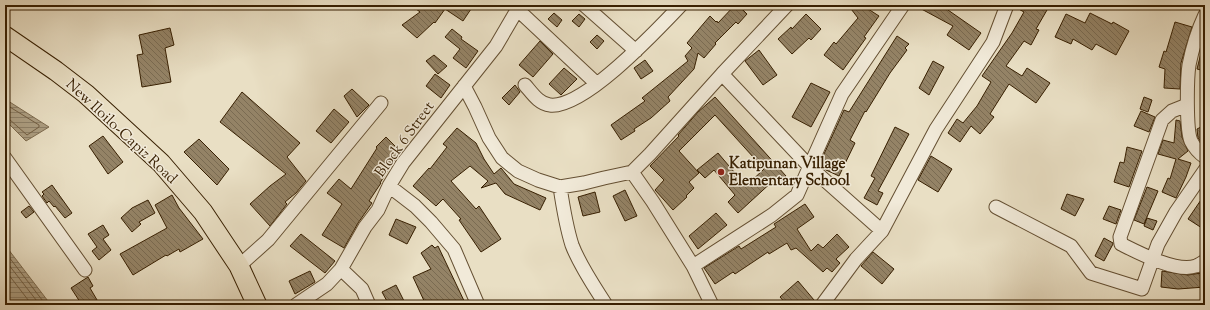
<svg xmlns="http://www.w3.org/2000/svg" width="1210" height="310" font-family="'Sorts Mill Goudy',serif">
	<defs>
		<pattern id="water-rules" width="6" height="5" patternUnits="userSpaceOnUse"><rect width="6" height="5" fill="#ac9e82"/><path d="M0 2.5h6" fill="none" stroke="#8d8068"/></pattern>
		<pattern id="building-back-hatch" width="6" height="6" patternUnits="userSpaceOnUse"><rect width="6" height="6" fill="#948366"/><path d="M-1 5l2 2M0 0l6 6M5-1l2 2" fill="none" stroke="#7a6b52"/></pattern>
	</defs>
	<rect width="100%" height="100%" fill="#e9dfc4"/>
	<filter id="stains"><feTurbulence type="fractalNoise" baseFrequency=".005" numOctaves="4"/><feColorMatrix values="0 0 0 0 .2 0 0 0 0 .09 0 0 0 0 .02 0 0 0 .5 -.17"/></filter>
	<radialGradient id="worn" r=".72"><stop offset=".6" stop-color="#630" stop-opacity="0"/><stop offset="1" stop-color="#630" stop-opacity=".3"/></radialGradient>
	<path fill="url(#water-rules)" stroke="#7d6b4e" d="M5,99L49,127L26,141L5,120Z
		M5,245L51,305H5Z"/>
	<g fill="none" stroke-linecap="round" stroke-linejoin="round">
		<path stroke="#725e42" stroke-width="1" d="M5,104L39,125V127L27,135L9,119L5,118
			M5,252L46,305
			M5,260L40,305
			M5,270L32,305"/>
	</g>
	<path fill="url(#building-back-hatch)" stroke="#371f01" d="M411,5H463L471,9L463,21L445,9L435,23L434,22L417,38L402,25L420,12Z
		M735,5H738L747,14L738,24L736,22L715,43L716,44L704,58L698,53L694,69L668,97L670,101L651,118L634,129L635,131L621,140L611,125L645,101L642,98L688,61L685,56L692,48L687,43L710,16L716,22L717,21L718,23Z
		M848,5H862L879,16L864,37L866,38L843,70L824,55L834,42L836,44L858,18Z
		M914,5H951L948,10L981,33L969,50L947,35L953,26Z
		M1015,5H1037L1047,10L1036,29L1039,30L1031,45L1024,41L1006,66L1022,76L1027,68L1050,83L1036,103L1009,84L990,114L994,117L980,134L971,126L960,142L948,133L957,119L963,123L977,106L991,82L982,76L1012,33L1024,12L1015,7Z
		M554,13L562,20L557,27L548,19Z
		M1090,13L1112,24L1113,22L1129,31L1116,55L1096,44L1092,50L1073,39L1071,44L1055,37L1066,14L1085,23Z
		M579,14L585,19L579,27L572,21Z
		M806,14L821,29L811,40L809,38L792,54L778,39L791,27L792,29Z
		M1175,22L1192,27L1181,63L1180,89L1164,88L1165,69L1159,67L1164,51L1166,52Z
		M170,28L174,45L165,48L171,82L142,87L137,55L143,54L139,35Z
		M452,29L462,37L461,39L478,51L466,68L453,58L460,49L445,37Z
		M597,35L604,41L597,49L590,42Z
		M897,36L909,44L905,48L907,50L890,73L866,112L865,111L850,140L855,143L839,176L826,170L819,165L844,110L849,112Z
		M1205,37V71L1197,69Z
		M540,41L553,54L533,77L519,65Z
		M759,50L777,75L763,85L745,61Z
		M434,55L447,66L438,74L426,61Z
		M645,60L653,71L641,79L634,68Z
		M933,61L944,67L929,95L919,88Z
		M564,68L577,79L561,95L549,84Z
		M435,74L450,85L441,98L426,86Z
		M811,83L830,92L811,127L792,117Z
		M515,85L520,92L509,105L502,98Z
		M352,89L369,105L357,117L344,96Z
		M242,92L300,143L287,157L306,181L296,193L285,202L287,204L270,226L250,204L270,186L286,174L220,122Z
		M715,97L786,176L777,184L774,180L738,213L728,202L735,195L714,170L705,178L697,170L718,153L746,186L764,169L715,115L679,151L699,173L689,182L694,188L686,196L687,197L673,210L655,190L664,180L650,166L679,136L678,135L698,112Z
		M1144,97L1152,100L1148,112L1140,109Z
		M334,109L349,122L331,143L316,131Z
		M1141,111L1155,117L1149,132L1134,126Z
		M1176,120L1180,121L1182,137L1188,151L1178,159L1191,163L1186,177L1176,198L1162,192L1168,178L1170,179L1176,159L1158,154L1163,140L1174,143Z
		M1205,125V147L1198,138L1197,129Z
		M895,127L909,134L878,191L883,193L877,205L864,198L875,178L871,176Z
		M457,128L476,143L484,159L494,174L501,168L514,184L546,198L540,210L505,194L496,183L481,188L488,181L470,166L451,181L476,209L479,206L501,239L481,252L459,220L461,219L443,199L436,206L413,186L429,168L430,169L447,147L443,144Z
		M103,136L123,162L108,174L89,146Z
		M386,137L401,152L393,162L380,183H381L369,201L372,203L358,223L344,248L322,235L342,204L327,193L339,179L351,189L377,148L376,147Z
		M199,139L229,169L217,185L184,152Z
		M1127,147L1142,151L1129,187L1114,182L1120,162L1124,163Z
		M931,156L952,169L938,192L918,180Z
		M52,185L72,213L65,218L55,206L54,207L49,201L47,203L42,196L44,194L42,192Z
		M1147,187L1158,191L1144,224L1134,220Z
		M625,190L637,216L625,221L613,196Z
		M595,192L600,212L583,216L578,197Z
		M1067,194L1084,199L1075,216L1061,209Z
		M1205,194V230L1188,219Z
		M172,195L179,208L203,239L180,252L179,249L167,256L166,255L133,275L120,254L167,228L155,205Z
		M148,200L155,213L139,222L141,224L132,232L121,218L132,208Z
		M805,204L814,217L797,229L811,251L818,244L823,248L837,234L849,247L836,259L840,263L832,272L827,268L823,272L796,248L791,250L787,243L769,254L768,252L735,274L733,272L715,284L704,268L739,246L741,249L776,227L774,224Z
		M29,206L34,212L26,218L21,212Z
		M1109,206L1121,210L1116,224L1103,219Z
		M716,213L727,225L698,249L689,236Z
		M1147,218L1157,221L1153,230L1144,226Z
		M396,219L416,227L407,244L389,235Z
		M103,225L109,235L103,239L111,250L99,260L92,251L97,247L88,234Z
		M301,234L335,261L325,273L290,246Z
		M1104,238L1113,243V244L1104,261L1095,256Z
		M432,245L435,248L438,246L466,305H426L413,277L431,269L421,253Z
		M873,252L894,269L882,284L861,266Z
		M310,271L315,282L295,294L289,281Z
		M1162,271L1188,275L1201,273L1205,287L1178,289L1161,287Z
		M88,277L93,286L90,288L100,305H82L71,288Z
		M798,281L814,300L808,305H787L780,297Z
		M396,285L406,305H389L382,292Z"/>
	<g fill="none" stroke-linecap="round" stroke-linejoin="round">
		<defs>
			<path id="minor" d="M584,5L636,51
				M518,10L597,84
				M1205,15C1198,30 1192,50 1189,65C1187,78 1186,130 1191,141C1195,149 1199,153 1205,157
				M722,74L810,167L882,231
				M525,85C532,93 539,104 550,105C584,109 658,29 681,5
				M464,86L475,107L489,138L502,158L518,171L538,180L560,187L584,183L604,178L632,172L650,154L722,74L787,5
				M1187,105L1172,111L1162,120L1120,237L1121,244C1139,253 1177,273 1196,266C1199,265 1202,263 1205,261
				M5,158L85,270
				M632,172L653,202L693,266L712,305
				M389,186L415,206L431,222L454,249L478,305
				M560,187C563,207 566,226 572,245C580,266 594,286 606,305
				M996,207L1071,246L1091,273L1142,289L1158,244L1176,212L1205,170
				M239,266L268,240L381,103
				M693,266L772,215L797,195L842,94L903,5
				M341,269L362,289L369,305
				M296,305L327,284L341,269L365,227L378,210L389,186L403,163L496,46L520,5
				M822,305L856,259L882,231L936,129L993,42L1007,5"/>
			<path id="highway" d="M5,36L56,71L86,94L161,163L203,212L239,266L257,305"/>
		</defs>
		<use href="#minor" stroke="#644f32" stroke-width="15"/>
		<use href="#highway" stroke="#371f01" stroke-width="21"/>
		<use href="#minor" stroke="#f1ead9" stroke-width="13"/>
		<use href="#highway" stroke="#e9dfc4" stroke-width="19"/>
	</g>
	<circle fill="#8f2418" stroke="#f1ead9" stroke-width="1.5" cx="721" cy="172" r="4"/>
	<g text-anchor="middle" stroke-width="3" stroke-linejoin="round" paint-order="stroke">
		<g font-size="15" fill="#371f01" stroke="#f1ead9">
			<text transform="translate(122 131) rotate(43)" y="5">New Iloilo-Capiz Road</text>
			<text transform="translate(404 139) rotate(-54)" y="5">Block 6 Street</text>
		</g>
		<g font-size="15" font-weight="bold" fill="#371f01" stroke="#f1ead9" text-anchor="start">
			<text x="729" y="168">Katipunan Village<tspan x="729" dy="17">Elementary School</tspan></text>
		</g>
	</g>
	<rect width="1210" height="310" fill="none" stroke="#e9dfc4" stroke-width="20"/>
	<rect x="6" y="6" width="1198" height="298" fill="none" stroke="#371f01" stroke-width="2"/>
	<rect x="10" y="10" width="1190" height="290" fill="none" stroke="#371f01"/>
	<rect width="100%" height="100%" filter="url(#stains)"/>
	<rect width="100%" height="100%" fill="url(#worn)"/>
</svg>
